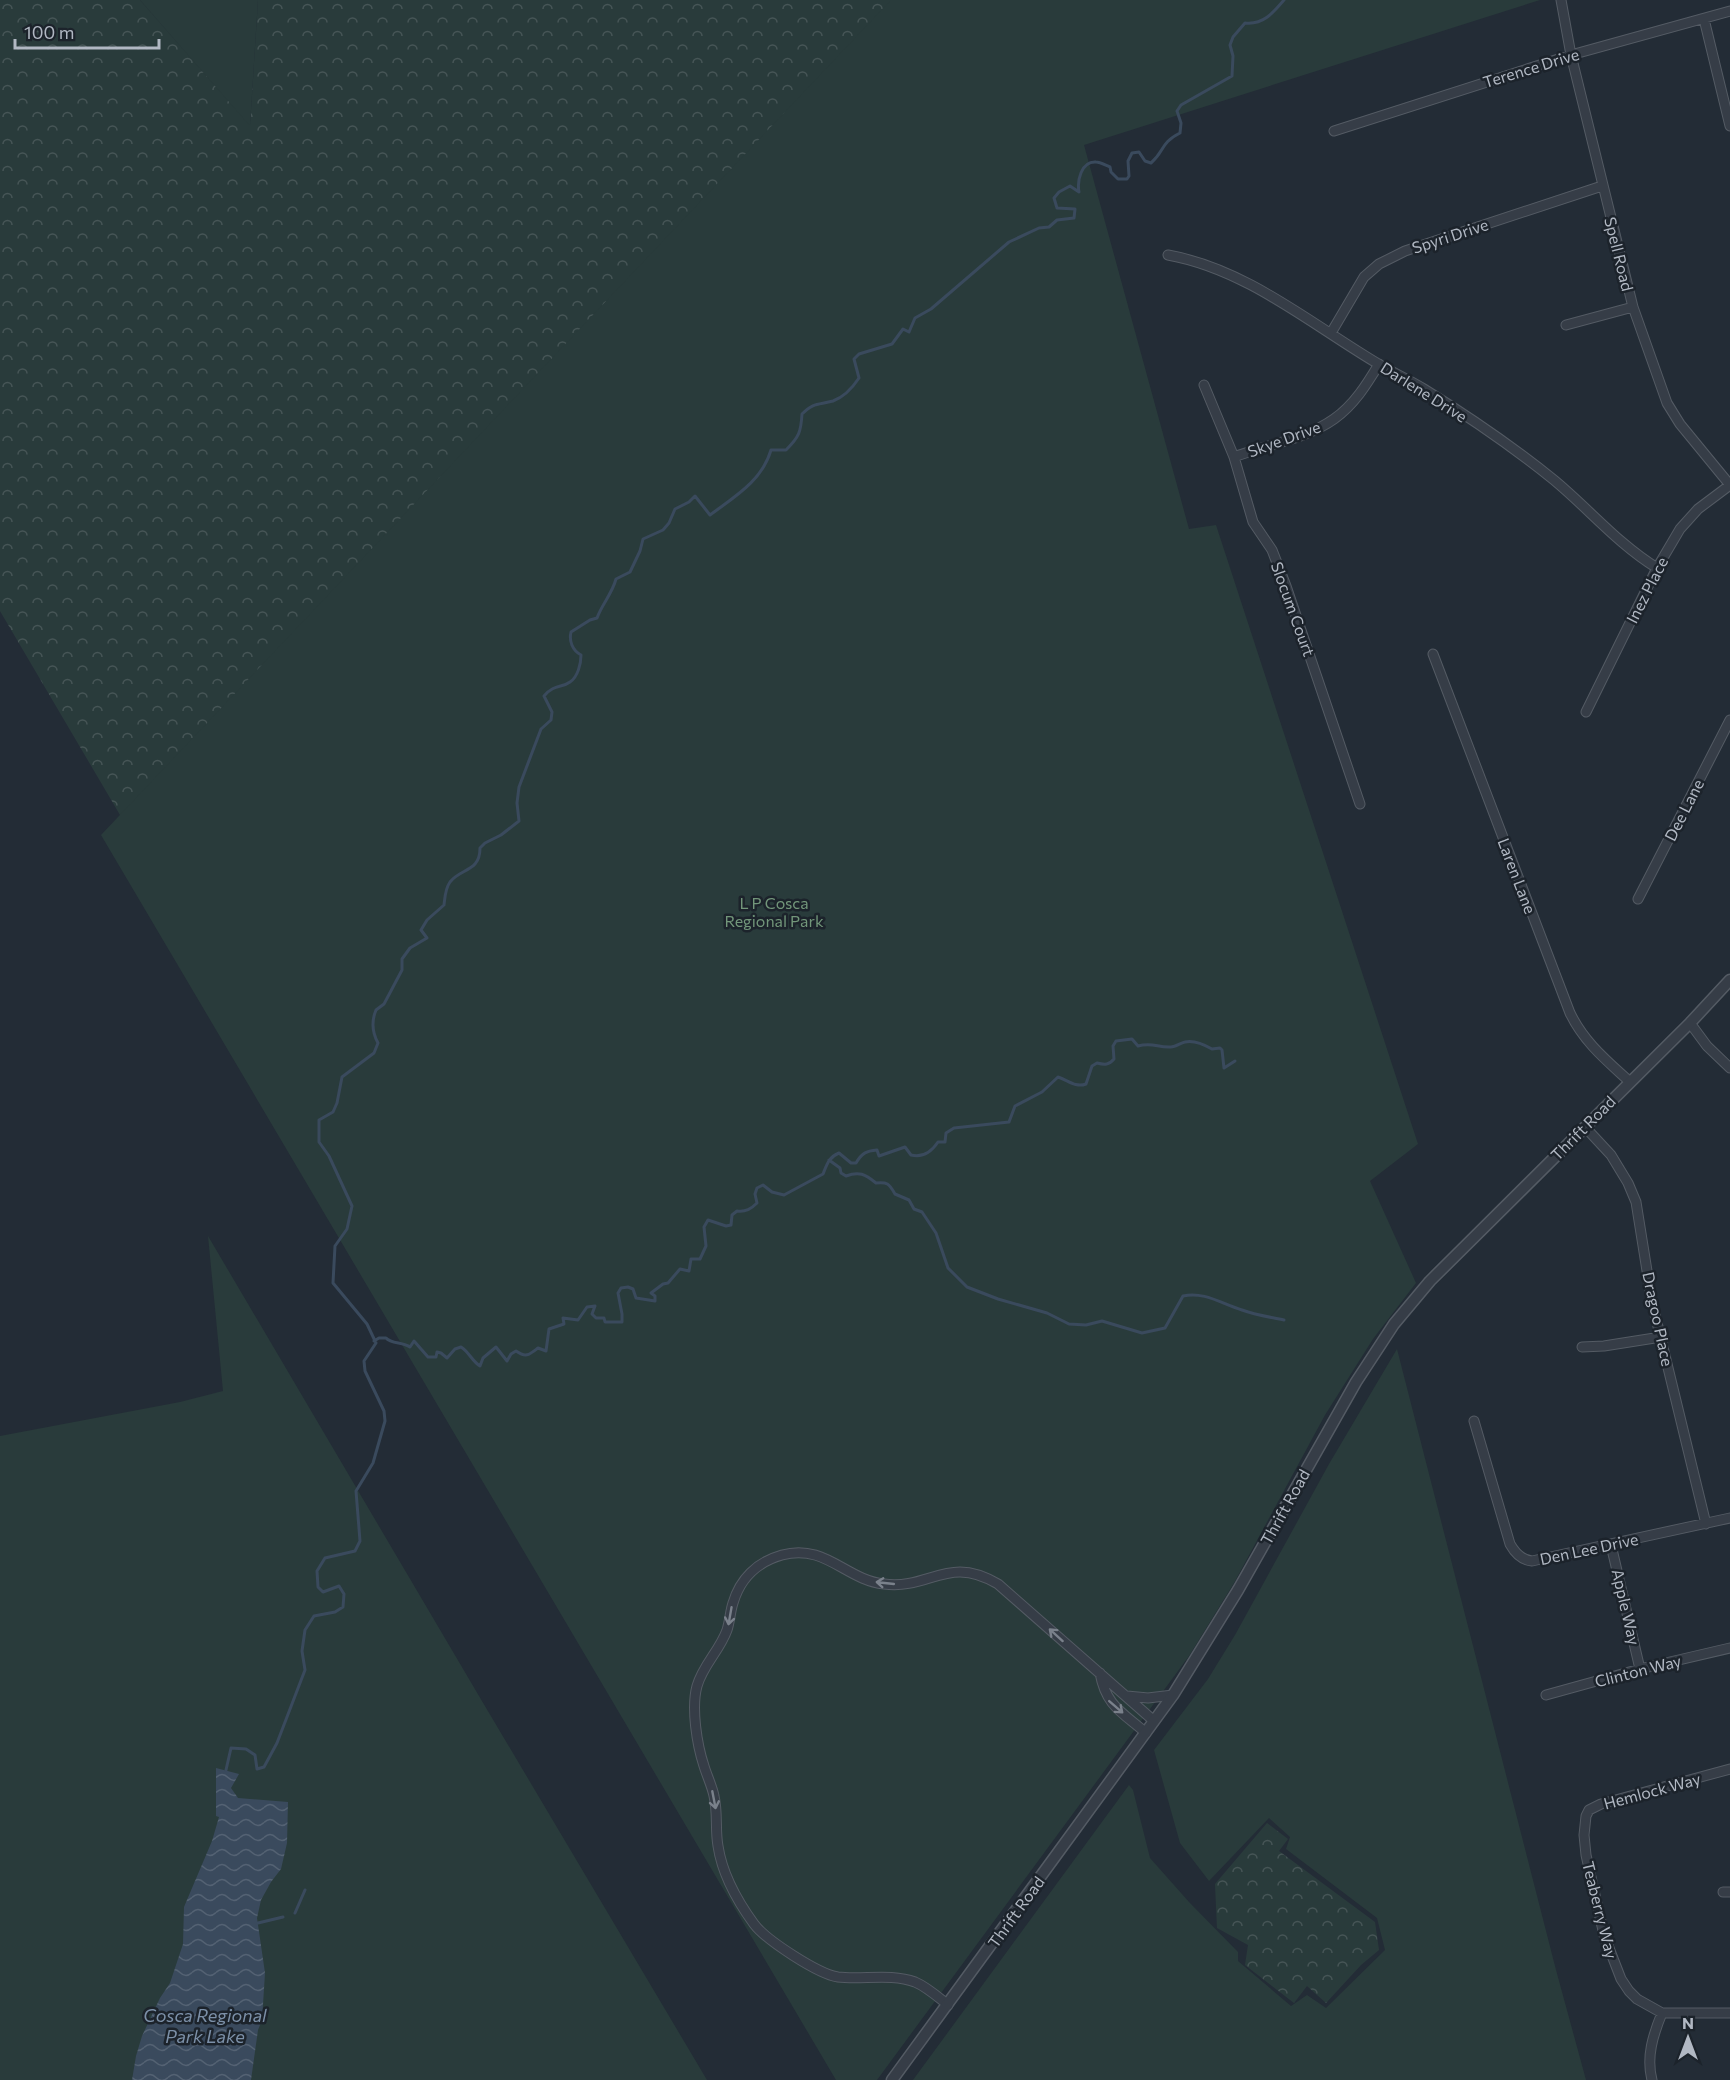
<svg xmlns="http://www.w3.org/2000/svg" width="1730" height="2080" font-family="Commissioner,sans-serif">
	<defs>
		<pattern id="forest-crowns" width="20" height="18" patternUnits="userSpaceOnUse" patternTransform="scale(1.5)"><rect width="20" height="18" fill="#293b3b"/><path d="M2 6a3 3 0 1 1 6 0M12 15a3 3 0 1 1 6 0" fill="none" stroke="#465556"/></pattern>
		<pattern id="water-waves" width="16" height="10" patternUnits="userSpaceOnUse" patternTransform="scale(1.5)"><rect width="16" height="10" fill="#3a4a5d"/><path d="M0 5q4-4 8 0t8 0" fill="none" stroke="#546273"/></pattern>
	</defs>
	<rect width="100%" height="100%" fill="#232c36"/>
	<path fill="url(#forest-crowns)" d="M0,0H140L250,125L258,0H937L123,820L0,611Z
		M1267,1823L1288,1839L1279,1851L1375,1922L1379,1950L1361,1965L1326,2003L1307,1986L1294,2003L1245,1965L1248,1945L1217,1928L1215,1884Z"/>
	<path fill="#293b3b" d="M140,0H258L250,126Z
		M891,0H1540L1084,145L1189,529L1216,525L1418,1144L1370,1181L1416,1283L1373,1339L1325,1415L1234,1583L1189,1656L877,2080H836L101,835Z
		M208,1236L479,1696L707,2080H0V1436L180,1402L223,1391Z
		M1397,1349L1556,1970L1586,2080H913L1129,1785L1133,1790L1150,1858L1189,1902L1238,1952V1961L1291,2006L1307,1995L1326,2008L1385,1950L1377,1918L1286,1849L1290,1837L1269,1818L1209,1881L1180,1843L1154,1750L1208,1679L1235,1635L1329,1464Z"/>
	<path fill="url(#water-waves)" d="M216,1768L239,1774L231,1788L238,1798L288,1802L287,1843L281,1869L271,1882L261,1900L257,1918L265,1973L262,2020L258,2030L251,2080H132L136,2056L142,2036L160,1998L170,1983L183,1944L184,1907L212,1841L219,1817L216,1816Z"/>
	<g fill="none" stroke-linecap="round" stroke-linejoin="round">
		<path stroke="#3a4a5d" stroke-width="3" d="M829,1160L840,1168L841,1173L846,1176C859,1171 865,1174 876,1183C887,1182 889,1183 895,1194L909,1200L914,1209L922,1212L936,1233L948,1268L967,1287L998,1299L1047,1313L1069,1324L1086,1325L1102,1321L1142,1333L1165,1328L1183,1296C1204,1291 1222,1304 1242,1310C1255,1315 1270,1317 1284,1320
			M374,1341L379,1338H386C391,1344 403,1342 410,1347L414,1341L428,1357H436L437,1352L441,1353L447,1358L455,1349L461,1347C469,1352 472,1361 480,1366L483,1358L496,1347L507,1361L511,1354L516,1351C526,1358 529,1355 538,1348L546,1351L549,1329L564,1324L563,1318L578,1320L587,1307L595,1306L592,1314L596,1318H604L605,1322H622V1314L618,1293L621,1288L628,1287L633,1289L636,1298L655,1301V1296L651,1293L663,1284L668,1283L680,1269L689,1271L691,1259H700L706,1246L704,1227L708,1220L726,1226L731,1225L732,1215L737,1211C746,1212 751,1209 757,1203L755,1194L757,1188L763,1185L772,1192L784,1195L823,1174C827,1164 829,1157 839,1153L851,1163H856C862,1153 866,1151 877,1150L879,1156L905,1147L911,1155C923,1158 932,1151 938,1142H945L946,1133L954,1128L1009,1122L1015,1106L1042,1092L1058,1077C1068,1080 1075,1088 1086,1084L1092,1066L1097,1063C1105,1065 1109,1065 1114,1059L1113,1046L1116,1041L1132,1039L1138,1046C1153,1042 1158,1048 1171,1047C1176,1047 1180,1043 1185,1042C1193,1040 1205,1045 1212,1049L1220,1048L1222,1050L1224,1068L1235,1061
			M226,1770L231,1748L246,1749L255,1755L257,1769L264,1767L277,1743L305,1670L302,1651L305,1630L314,1616L335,1612L343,1607L344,1594L339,1586L323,1592L318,1587L317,1571L325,1558L355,1551L360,1541L356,1491L373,1463L385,1421L384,1411L365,1371L364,1361L376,1343L367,1324L333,1283L335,1246L347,1229L352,1206L329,1156L319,1142V1120L333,1112L337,1103L342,1077L374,1053L378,1043C372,1032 371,1022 376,1010L384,1004L402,970V959L410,948L427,938L421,930L427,920L444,905C445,897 445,889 450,882C461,868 480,872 480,848L485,843L501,835L519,821L517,803L519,787L541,729L551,720L552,712L544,696C554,684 562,688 570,682C578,677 581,663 581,655C572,650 569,641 571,632L590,620L597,618C602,604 612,594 616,579L630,572L640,551L643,539L663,530L669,523L675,509L689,502L695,496L710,515C734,497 762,481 771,450H786C799,437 801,432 802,414C814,402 818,405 833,401C844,397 853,387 859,378L854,359L859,354L892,344L903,329L909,332L915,318L931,309L1009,242L1039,228L1049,227L1057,220L1074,218L1075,209L1057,208L1054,198L1059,192L1070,186L1079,192C1077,181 1081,161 1096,162C1100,162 1105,165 1110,167L1111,172L1118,179H1127L1129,176L1128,161L1132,153L1139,152L1145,161L1151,163C1165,151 1160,143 1180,133L1181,123L1177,111L1181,105L1232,76L1233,56L1230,45L1233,37L1245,23C1263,25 1273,13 1284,0
			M295,1913L305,1890
			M258,1923L283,1917"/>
		<defs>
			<path id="minor" d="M1561,0L1571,55L1633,307L1667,403L1680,424L1730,485
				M1704,19L1730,126
				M1334,131L1571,55L1730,11
				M1168,255C1247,269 1312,325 1380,365C1394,373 1409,380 1424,389C1468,416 1513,447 1554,480C1589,509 1618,544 1657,568
				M1566,325L1633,307
				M1331,333L1364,277L1379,264L1405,251L1602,186
				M1204,385L1234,457L1253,522L1272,550L1286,586L1360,804
				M1234,457C1266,445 1306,439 1334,419C1354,405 1367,384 1379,364
				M1433,654L1570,1013C1584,1042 1606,1060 1629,1081
				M1586,712L1657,568L1680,529L1698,509L1730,485
				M1638,899L1730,720
				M1690,1023L1707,1046L1730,1068
				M1585,1127L1611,1155L1628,1183L1636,1202L1652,1302L1706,1524
				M1582,1347L1604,1346L1661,1337
				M1474,1421L1510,1544C1515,1553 1521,1560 1532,1561L1730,1518
				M1611,1545L1640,1669
				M1100,1673C1106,1706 1122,1712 1146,1733
				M1546,1695L1640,1669L1730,1648
				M1127,1696L1148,1698L1173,1695
				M1730,1769L1601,1804L1589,1810L1586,1816L1584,1835L1586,1855L1604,1935L1621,1979L1629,1991L1637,1999L1662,2013H1730
				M1723,1892H1730
				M948,2005C938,1997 927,1987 915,1982C891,1973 862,1980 838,1977C818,1974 766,1940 754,1924C738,1902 722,1873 718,1846C715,1830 718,1813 714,1796C712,1786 707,1776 704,1766C697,1745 691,1708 697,1686C703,1665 720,1650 727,1630C730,1621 730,1612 733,1603C740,1579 757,1562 782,1555C825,1543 846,1580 884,1584C930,1590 948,1554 998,1584L1154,1721
				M1652,2080C1646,2057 1653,2035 1662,2013"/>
			<path id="tertiary" d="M892,2080L1173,1695L1238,1590L1356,1382L1394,1324L1430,1281L1690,1023L1730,980"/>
		</defs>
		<use href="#minor" stroke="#545b64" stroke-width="11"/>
		<use href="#tertiary" stroke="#545b64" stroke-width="13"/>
		<use href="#minor" stroke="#363d47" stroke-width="9"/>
		<use href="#tertiary" stroke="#363d47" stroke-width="10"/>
	</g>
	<defs><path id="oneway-shaft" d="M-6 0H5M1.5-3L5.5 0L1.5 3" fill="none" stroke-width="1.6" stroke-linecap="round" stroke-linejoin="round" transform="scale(1.5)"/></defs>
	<g stroke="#7a818b">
		<use href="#oneway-shaft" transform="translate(885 1583) rotate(-174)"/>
		<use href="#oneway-shaft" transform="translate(730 1616) rotate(100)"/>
		<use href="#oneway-shaft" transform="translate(1056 1635) rotate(-138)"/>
		<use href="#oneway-shaft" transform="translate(1116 1707) rotate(41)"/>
		<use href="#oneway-shaft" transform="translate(714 1800) rotate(79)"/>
	</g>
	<g text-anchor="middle" stroke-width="5" stroke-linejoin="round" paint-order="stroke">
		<g font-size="16" fill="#b1b8c3" stroke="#1c232b">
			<text transform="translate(1531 68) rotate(-17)" y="6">Terence Drive</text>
			<text transform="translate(1450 236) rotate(-18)" y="6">Spyri Drive</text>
			<text transform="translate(1619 254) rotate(76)" y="6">Spell Road</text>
			<text transform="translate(1424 392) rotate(32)" y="6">Darlene Drive</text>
			<text transform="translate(1284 439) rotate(-20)" y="6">Skye Drive</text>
			<text transform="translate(1647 590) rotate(-63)" y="6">Inez Place</text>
			<text transform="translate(1293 609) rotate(70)" y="6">Slocum Court</text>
			<text transform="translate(1684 810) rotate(-63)" y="6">Dee Lane</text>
			<text transform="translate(1517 876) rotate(69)" y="6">Laren Lane</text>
			<text transform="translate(1583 1128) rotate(-45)" y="6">Thrift Road</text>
			<text transform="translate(1658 1319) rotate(78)" y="6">Dragoo Place</text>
			<text transform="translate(1285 1507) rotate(-61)" y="6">Thrift Road</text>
			<text transform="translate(1589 1549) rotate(-12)" y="6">Den Lee Drive</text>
			<text transform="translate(1626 1607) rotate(77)" y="6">Apple Way</text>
			<text transform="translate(1638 1671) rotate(-14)" y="6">Clinton Way</text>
			<text transform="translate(1652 1791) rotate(-15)" y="6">Hemlock Way</text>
			<text transform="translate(1600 1910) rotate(76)" y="6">Teaberry Way</text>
			<text transform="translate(1016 1912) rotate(-54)" y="6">Thrift Road</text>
		</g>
		<g font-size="16" fill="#72967a" stroke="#1c232b">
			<text x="774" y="909">L P Cosca<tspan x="774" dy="18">Regional Park</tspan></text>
		</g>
		<g font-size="18" font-style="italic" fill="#7c90a8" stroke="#1c232b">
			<text x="205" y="2022">Cosca Regional<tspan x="205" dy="21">Park Lake</tspan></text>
		</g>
	</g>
	<g transform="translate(1688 2038)" stroke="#1c232b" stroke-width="4.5" paint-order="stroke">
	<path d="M0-4.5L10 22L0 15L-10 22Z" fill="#b1b8c3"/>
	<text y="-9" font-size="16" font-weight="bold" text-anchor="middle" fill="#b1b8c3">N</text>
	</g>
	<path d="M15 39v9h144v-9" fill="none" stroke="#b1b8c3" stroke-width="3"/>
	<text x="24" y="39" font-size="18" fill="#b1b8c3" stroke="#1c232b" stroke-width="4.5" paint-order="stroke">100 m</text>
</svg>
